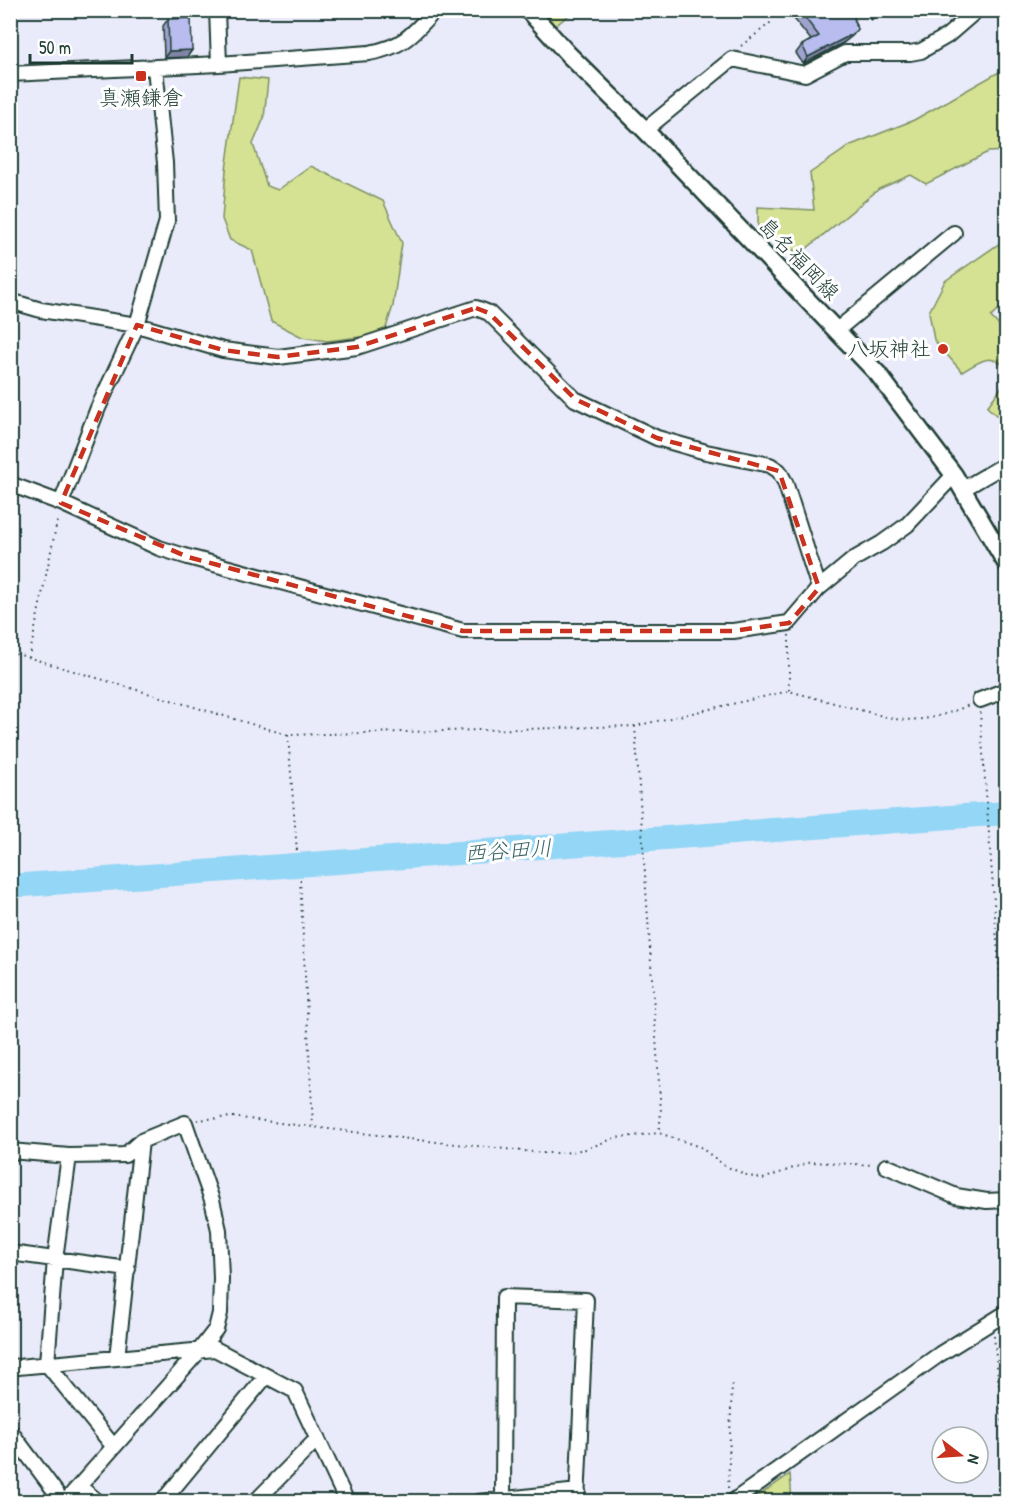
<svg xmlns="http://www.w3.org/2000/svg" width="1017" height="1512" font-family="'Patrick Hand','Klee One',sans-serif">
	<rect width="100%" height="100%" fill="#eaebfa"/>
	<filter id="ink" filterUnits="userSpaceOnUse"><feTurbulence type="fractalNoise" baseFrequency=".0167" numOctaves="2"/><feDisplacementMap in="SourceGraphic" scale="12" xChannelSelector="R" yChannelSelector="G"/><feConvolveMatrix kernelMatrix="1 2 1 2 8 2 1 2 1" color-interpolation-filters="sRGB"/></filter>
	<g filter="url(#ink)">
		<path fill="#d5e193" stroke="#7a8f64" stroke-width="1.5" d="M542,11H574L555,26Z
			M1006,68V151L988,152L926,184L911,175L879,189L800,254L758,230V207L814,210L810,173L851,145L914,120Z
			M239,77L268,80L264,118L253,144L267,186L278,190L311,166L383,201L402,243L393,306L384,334L327,341L302,337L271,321L252,250L230,240L222,219L226,170Z
			M1006,239V302L991,317L1006,333V367C988,352 980,362 962,372L934,340L929,312L945,281Z
			M1006,381V424L987,407Z
			M790,1474L792,1501H751Z"/>
		<g fill="none" stroke-linecap="round" stroke-linejoin="round">
			<path stroke="#93d6f5" stroke-width="24" d="M10,886L1006,813"/>
			<defs>
				<path id="minor" d="M217,10L219,64
					M10,74L219,64L369,53C403,47 412,35 435,10
					M645,130L732,59L805,74L845,53H910L921,51L947,36L977,10
					M10,301L41,310L137,325L223,350L278,357L357,347L476,308L489,313L575,399L657,438L706,452L770,465L779,471L785,482L819,588
					M837,330L954,233
					M10,484L61,503L159,548L188,557L463,631H733L789,623L819,588L854,559L882,543L907,525L954,475
					M963,489L1006,464
					M61,503L98,408L137,325L167,221L165,163L155,68
					M980,700L1006,690
					M10,1151L69,1156L125,1155L141,1141L185,1123L212,1200L219,1230L221,1278L220,1313L216,1329L199,1351L65,1502
					M69,1156L55,1259L47,1364L114,1447
					M886,1166L956,1196L987,1201L1006,1200
					M10,1253L128,1269
					M117,1358L141,1141
					M10,1366L18,1367L215,1349L295,1391L347,1502
					M10,1431L63,1502
					M79,1486L98,1502
					M162,1502L266,1376
					M255,1502L317,1439
					M478,1502L578,1491
					M504,1502L503,1498L504,1297L586,1300L577,1502
					M732,1502L940,1354L1006,1313"/>
				<path id="major" d="M528,10L568,54L645,130L878,374L954,475L1006,563"/>
			</defs>
			<use href="#minor" stroke="#1f3d34" stroke-width="18"/>
			<use href="#major" stroke="#1f3d34" stroke-width="21"/>
			<path stroke="#1f3d34" stroke-width="2" stroke-dasharray="1.5 4.5" stroke-linecap="butt" d="M741,46L774,20
				M789,635V691
				M10,652L288,735L635,726L789,691L894,719C922,722 944,716 969,705
				M29,658L58,517
				M980,712L996,929L1006,1048
				M635,726L661,1112L659,1133
				M288,735L297,852
				M300,880L313,1126
				M197,1120L232,1117L418,1140L544,1153H564L586,1149L615,1138L659,1133L700,1147L725,1166L749,1176L763,1179L810,1162L874,1165
				M994,1336L1006,1457
				M728,1488L732,1383"/>
			<use href="#minor" stroke="#fff" stroke-width="14"/>
			<use href="#major" stroke="#fff" stroke-width="16"/>
		</g>
		<path fill="#9ea2cd" stroke="#1f3d34" stroke-width="1.5" d="M787,10H850L855,24L858,29L852,36L843,43L803,64L796,53L802,45L811,40Z
			M864,10H895L887,17L882,11L871,20Z
			M168,19L192,50L187,57L164,58L163,26Z"/>
		<path fill="#8184a7" stroke="#1f3d34" stroke-width="1.5" d="M878,10H883L871,20Z
			M891,10H895L887,17Z
			M858,29L852,36L843,43L803,64L808,57Z
			M192,50L187,57L164,58L169,51Z"/>
		<path fill="#b8bcee" stroke="#1f3d34" stroke-width="1.5" d="M799,10H850L854,16L855,24L858,29L849,36L808,57L802,45L819,36Z
			M191,18L192,50L169,51L168,19Z"/>
	</g>
	<path fill="none" stroke="#c8321e" stroke-width="4.5" stroke-dasharray="12 8" stroke-linejoin="round" d="M476,308L489,313L575,399L657,438L779,471L819,588L789,623L733,631H463L188,557L61,503L137,325L223,350L278,357L357,347Z"/>
	<g fill="#c8321e" stroke="#fff" stroke-width="2">
		<rect x="135" y="70" width="12" height="12" rx="3"/>
		<circle cx="943" cy="349" r="6"/>
	</g>
	<g text-anchor="middle" stroke-width="6" stroke-linejoin="round" paint-order="stroke">
		<g font-size="21" fill="#1f3d34" stroke="#fff">
			<text x="141" y="105">真瀬鎌倉</text>
			<text x="931" y="356" text-anchor="end">八坂神社</text>
		</g>
		<g font-size="21" fill="#1f3d34" stroke="#fff">
			<text transform="translate(799 259) rotate(46)" y="7">島名福岡線</text>
		</g>
		<g font-size="22" font-style="italic" fill="#3c6364" stroke="#fff">
			<text transform="translate(508 850) rotate(-4)" y="8">西谷田川</text>
		</g>
	</g>
	<rect width="1017" height="1512" fill="none" stroke="#fff" stroke-width="36"/>
	<rect x="18" y="18" width="981" height="1476" fill="none" stroke="#1f3d34" stroke-width="2" filter="url(#ink)"/>
	<g transform="translate(960 1455) rotate(107)"><circle r="28" fill="#ffffff" stroke="#a5b1ae" stroke-width="1.5"/>
	<path d="M0-4.5L10 22L0 15L-10 22Z" fill="#c8321e"/>
	<text y="-9" font-size="16" font-weight="bold" text-anchor="middle" fill="#1f3d34">N</text>
	</g>
	<path d="M30 54v9h102v-9" fill="none" stroke="#1f3d34" stroke-width="3"/>
	<text x="39" y="54" font-size="18" fill="#1f3d34" stroke="#ffffff" stroke-width="4.5" paint-order="stroke">50 m</text>
</svg>
